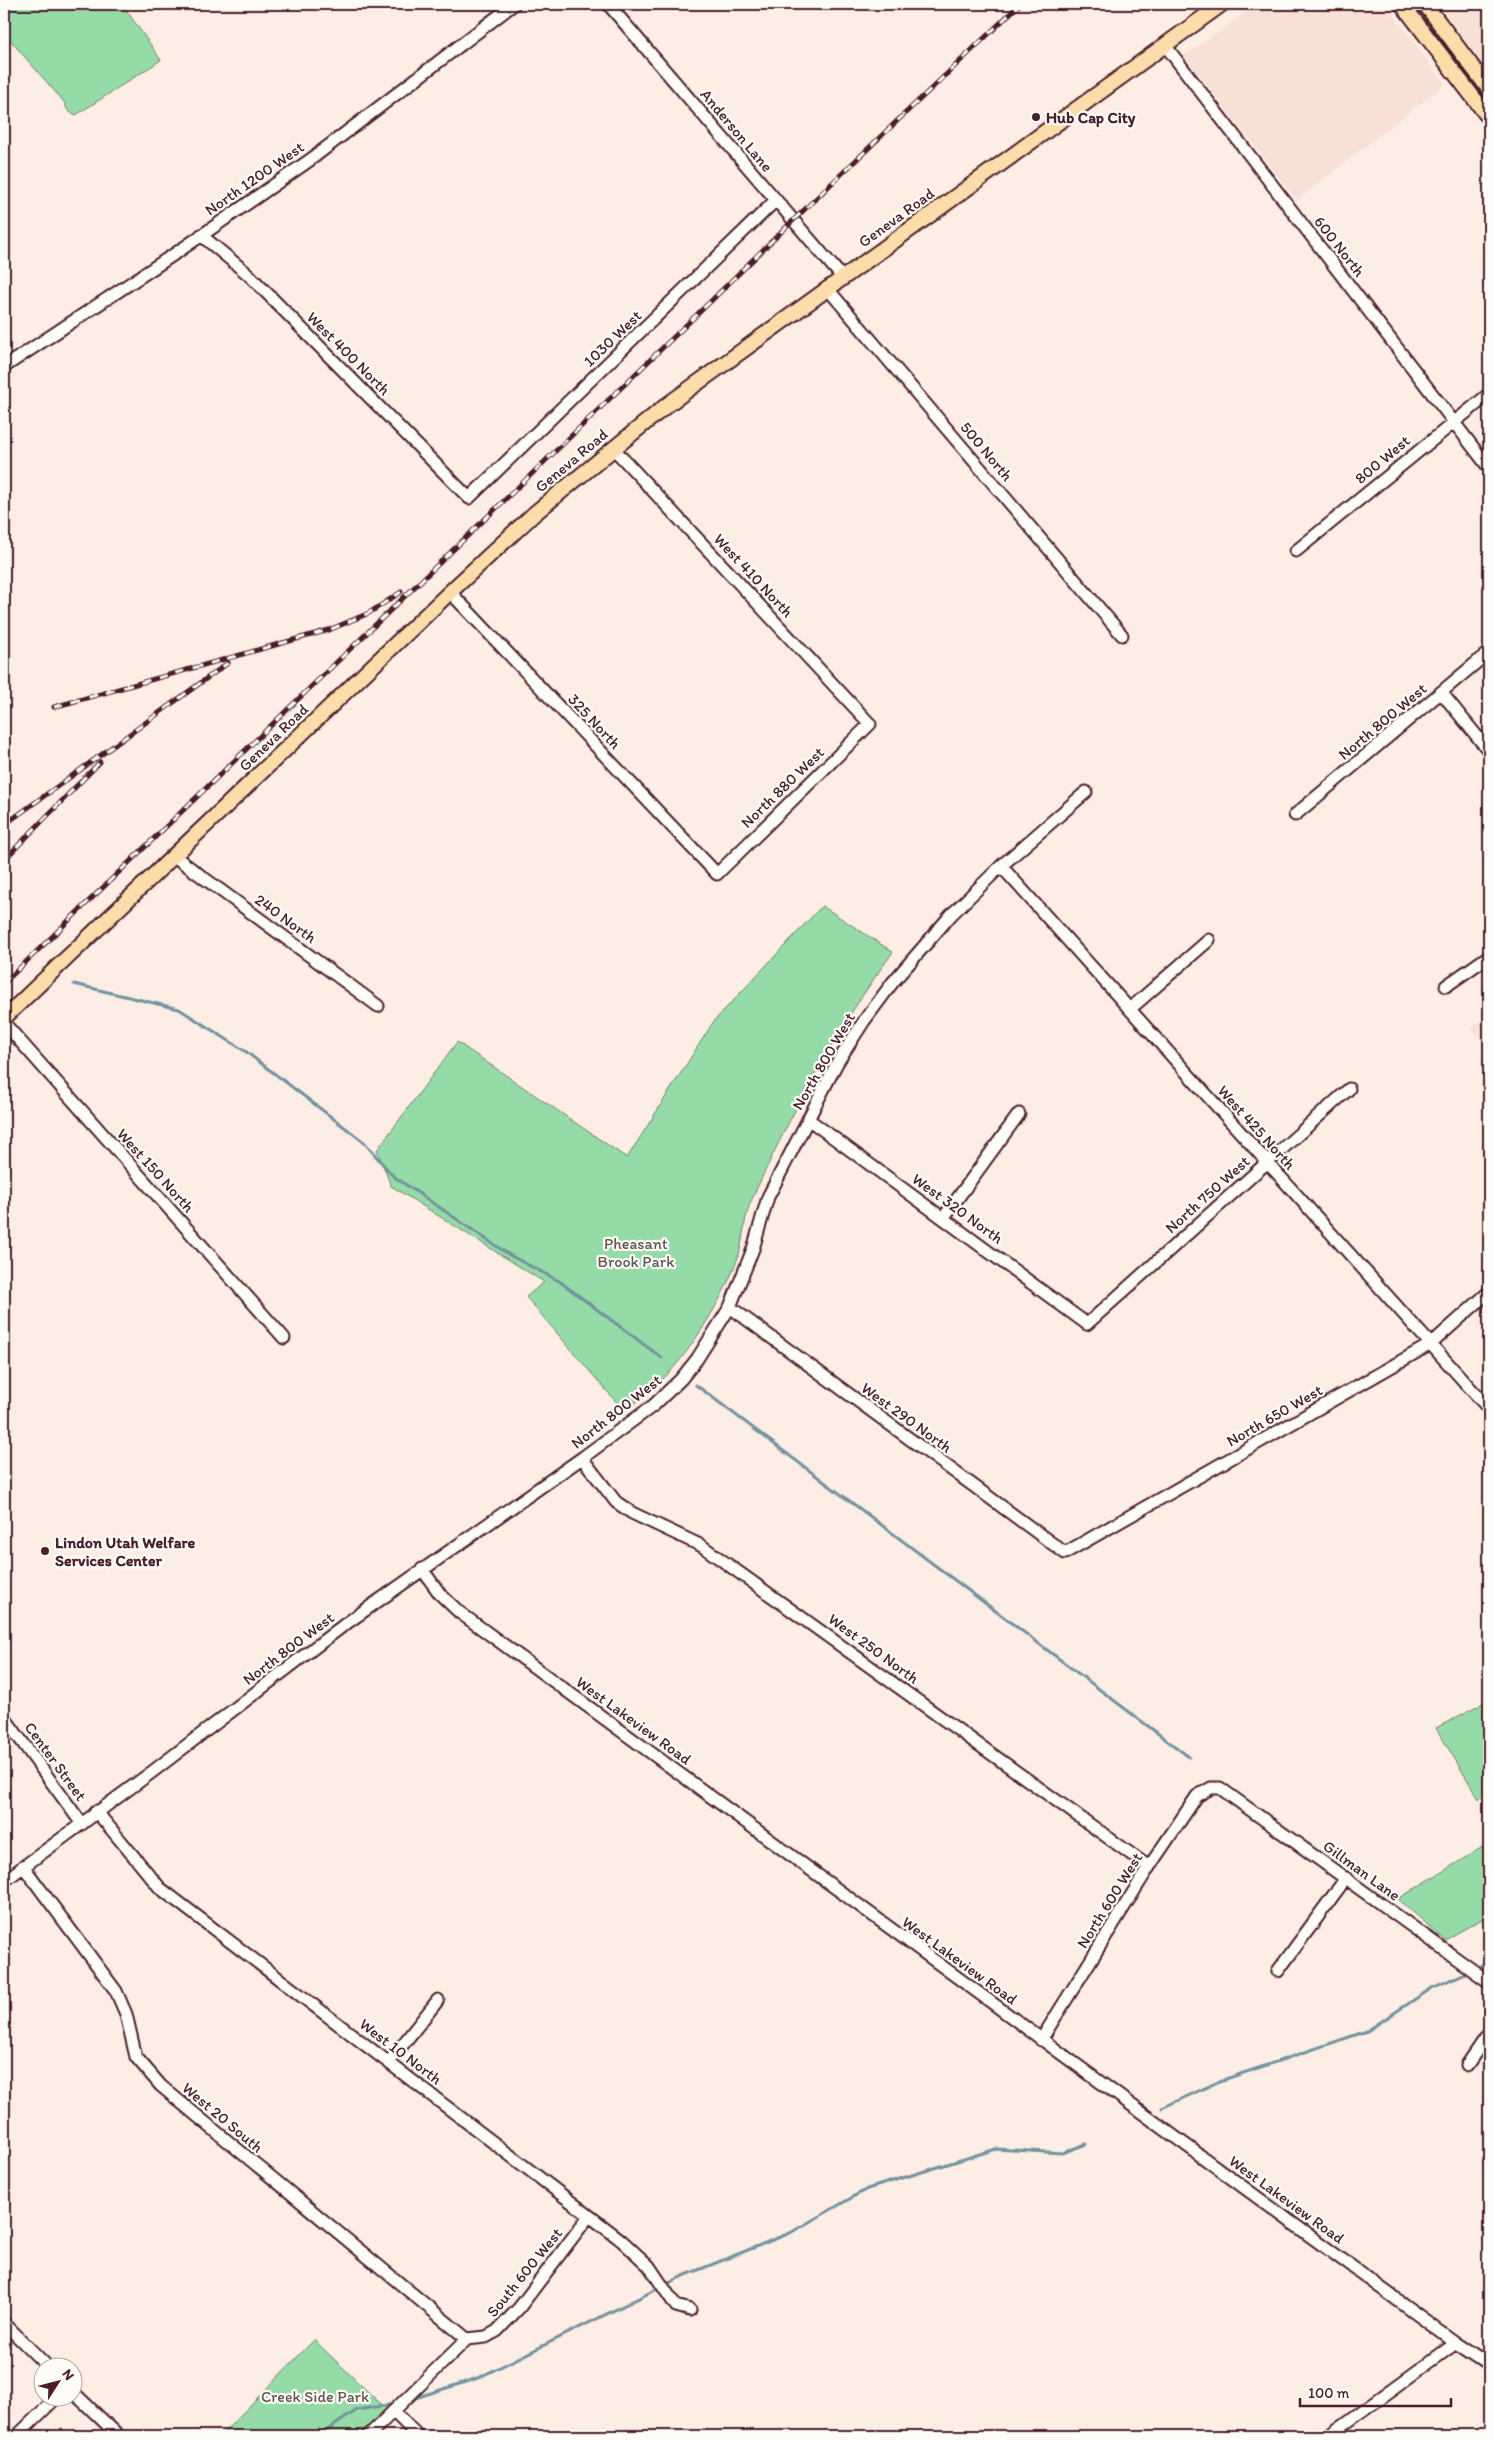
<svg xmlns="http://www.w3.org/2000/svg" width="1493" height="2440" font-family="Itim,sans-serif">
	<rect width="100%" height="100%" fill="#fceee5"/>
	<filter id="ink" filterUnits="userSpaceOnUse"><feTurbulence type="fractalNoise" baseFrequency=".02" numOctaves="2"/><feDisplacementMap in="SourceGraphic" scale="10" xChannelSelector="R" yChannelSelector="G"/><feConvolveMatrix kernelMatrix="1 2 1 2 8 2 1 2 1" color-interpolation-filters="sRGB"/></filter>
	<g filter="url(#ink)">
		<path fill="#f7e0d5" d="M1258,4H1385L1445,84L1297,200L1184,56Z
			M1438,4H1489V72Z
			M1489,1015V1049L1471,1028Z"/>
		<path fill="#95dba8" stroke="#707d6a" d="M4,4H122L161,60L76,115L68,111L64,102L4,33Z
			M822,906L893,952C837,1028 791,1113 752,1199C744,1216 744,1236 739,1254C727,1293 690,1354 660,1382C649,1393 636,1402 624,1411L526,1297L544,1282L391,1186L377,1150L457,1042L627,1158L714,1021Z
			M1489,1700V1789L1479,1799L1436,1728Z
			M1489,1843V1915L1445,1940L1398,1899Z
			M314,2340L384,2407L393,2411L368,2436H220Z"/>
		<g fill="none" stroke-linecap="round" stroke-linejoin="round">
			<path stroke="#73929e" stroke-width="3" d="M74,984L179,1009L245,1051L364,1142L393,1176L511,1256L559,1281L662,1358
				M696,1385L1189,1757
				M1476,1968L1489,1962
				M1162,2108L1220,2081L1367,2031L1432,1988L1470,1971
				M412,2399L478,2378L681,2277L790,2233L867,2189L996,2149L1062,2153L1086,2144
				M319,2436L357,2410L394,2404"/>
			<defs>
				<path id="minor" d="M608,4L842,277
					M1165,45L1489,468
					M201,235L249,275L469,498L776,200
					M827,288L1122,635
					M4,367L179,251L310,160L514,4
					M1296,551L1489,394
					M450,592L717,874L870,724L613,448
					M1441,692L1489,751
					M1295,815L1489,652
					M174,856L378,1006
					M1001,866L1489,1409
					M1446,986L1489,956
					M1130,1009L1209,940
					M4,1023L284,1338
					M808,1119L1087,1324L1349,1089
					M944,1217L1019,1114
					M730,1307L1065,1553L1431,1344L1489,1292
					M582,1458L616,1502L632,1513L702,1546L1149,1867
					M422,1569L440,1594L459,1612L1456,2343L1489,2365
					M4,1717L82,1824
					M96,1811L160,1888L621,2240L649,2266L676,2306L690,2310
					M23,1866L116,1991L126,2014L136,2057L161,2086L467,2339
					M4,1881L152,1772L344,1625L582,1458L654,1405L681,1379L697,1359L730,1307L753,1249L768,1197L837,1063L864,1021L893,982L951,915L1001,866L1086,792
					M1278,1971L1346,1878
					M1041,2040L1149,1867L1197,1796L1211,1788H1220L1489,1982
					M389,2062L438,2000
					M1467,2065L1489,2033
					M4,2323L49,2368
					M72,2391L119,2436
					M393,2411L418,2436
					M17,2436L56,2398
					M368,2436L467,2339L486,2337L497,2331L519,2308L589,2216
					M1328,2436L1456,2343"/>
				<path id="major" d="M1402,4L1489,118
					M1425,4L1489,89
					M4,1018L450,592L535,513L667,405L1222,4"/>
			</defs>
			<use href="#minor" stroke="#4a1f2b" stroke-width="15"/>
			<use href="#major" stroke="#4a1f2b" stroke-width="18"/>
			<use href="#minor" stroke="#fdfcf7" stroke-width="11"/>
			<use href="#major" stroke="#fbddab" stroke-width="14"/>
			<defs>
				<path id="rail" d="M54,707L329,630L369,613L401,592
					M4,825L228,663
					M4,860L100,762
					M4,983L711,301C812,200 917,103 1020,4"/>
			</defs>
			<use href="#rail" stroke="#4a1f2b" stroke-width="5"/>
			<use href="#rail" stroke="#fdfcf7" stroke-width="3" stroke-dasharray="9" stroke-linecap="butt"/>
		</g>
	</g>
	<g fill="#4a1f2b" stroke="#fdfcf7" stroke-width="2">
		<circle cx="1036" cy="117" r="5"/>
		<circle cx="45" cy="1551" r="5"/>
	</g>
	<g text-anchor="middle" stroke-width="4.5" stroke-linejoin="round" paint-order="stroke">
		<g font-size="16" font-weight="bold" fill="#4a1f2b" stroke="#fdfcf7" text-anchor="start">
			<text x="1046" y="123">Hub Cap City</text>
			<text x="55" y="1548">Lindon Utah Welfare<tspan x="55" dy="18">Services Center</tspan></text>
		</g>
		<g font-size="16" fill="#4a1f2b" stroke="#fdfcf7">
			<text transform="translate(737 130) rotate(50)" y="6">Anderson Lane</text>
			<text transform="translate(254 178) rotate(-35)" y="6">North 1200 West</text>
			<text transform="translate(896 217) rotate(-36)" y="6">Geneva Road</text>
			<text transform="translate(1340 246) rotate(52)" y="6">600 North</text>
			<text transform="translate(612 338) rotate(-44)" y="6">1030 West</text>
			<text transform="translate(349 353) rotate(45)" y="6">West 400 North</text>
			<text transform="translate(987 451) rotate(50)" y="6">500 North</text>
			<text transform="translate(1382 459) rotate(-40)" y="6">800 West</text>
			<text transform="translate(571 460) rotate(-40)" y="6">Geneva Road</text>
			<text transform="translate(754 575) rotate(47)" y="6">West 410 North</text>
			<text transform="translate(595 721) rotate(47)" y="6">325 North</text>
			<text transform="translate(1382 721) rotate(-40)" y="6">North 800 West</text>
			<text transform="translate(273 737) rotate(-44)" y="6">Geneva Road</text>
			<text transform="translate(782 787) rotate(-44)" y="6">North 880 West</text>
			<text transform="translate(286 918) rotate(36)" y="6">240 North</text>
			<text transform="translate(823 1061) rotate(-60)" y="6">North 800 West</text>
			<text transform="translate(1257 1127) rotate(48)" y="6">West 425 North</text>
			<text transform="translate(156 1170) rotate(48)" y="6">West 150 North</text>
			<text transform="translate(1207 1194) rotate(-42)" y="6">North 750 West</text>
			<text transform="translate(958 1208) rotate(36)" y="6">West 320 North</text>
			<text transform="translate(616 1411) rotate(-38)" y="6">North 800 West</text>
			<text transform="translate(1274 1415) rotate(-30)" y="6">North 650 West</text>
			<text transform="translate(907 1417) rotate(36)" y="6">West 290 North</text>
			<text transform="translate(288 1648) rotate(-37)" y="6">North 800 West</text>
			<text transform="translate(874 1648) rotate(36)" y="6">West 250 North</text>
			<text transform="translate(634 1720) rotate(36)" y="6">West Lakeview Road</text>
			<text transform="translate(56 1761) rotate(54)" y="6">Center Street</text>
			<text transform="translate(1362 1870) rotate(36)" y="6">Gillman Lane</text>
			<text transform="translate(1109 1900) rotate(-58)" y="6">North 600 West</text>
			<text transform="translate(960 1960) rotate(36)" y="6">West Lakeview Road</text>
			<text transform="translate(401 2051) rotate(37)" y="6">West 10 North</text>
			<text transform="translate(223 2117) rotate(40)" y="6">West 20 South</text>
			<text transform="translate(1287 2199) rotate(36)" y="6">West Lakeview Road</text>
			<text transform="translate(524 2272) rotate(-51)" y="6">South 600 West</text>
		</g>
		<g font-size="16" fill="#605750" stroke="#fdfcf7">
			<text x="636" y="1249">Pheasant<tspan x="636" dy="18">Brook Park</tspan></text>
			<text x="315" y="2402">Creek Side Park</text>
		</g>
	</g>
	<rect width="1493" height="2440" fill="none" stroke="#fdfcf7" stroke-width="20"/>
	<rect x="10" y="10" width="1473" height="2420" fill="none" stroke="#4a1f2b" stroke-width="2" filter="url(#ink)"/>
	<g transform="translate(58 2382) rotate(54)"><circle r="24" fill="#fdfcf7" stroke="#b5a4a5"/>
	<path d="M0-4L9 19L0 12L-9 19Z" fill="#4a1f2b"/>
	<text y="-8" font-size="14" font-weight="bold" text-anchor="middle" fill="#4a1f2b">N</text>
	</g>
	<path d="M1300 2398v8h151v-8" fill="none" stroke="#4a1f2b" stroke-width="2.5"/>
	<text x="1308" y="2398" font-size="15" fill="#4a1f2b" stroke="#fdfcf7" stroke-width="4" paint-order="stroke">100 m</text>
</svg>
